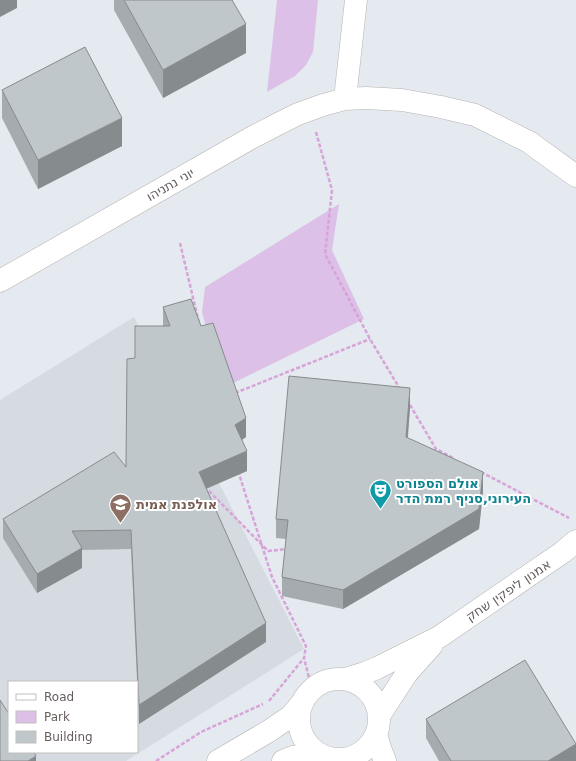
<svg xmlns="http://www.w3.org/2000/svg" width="576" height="761" font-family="'DejaVu Sans','Noto Sans Hebrew',sans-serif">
	<rect width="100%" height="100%" fill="#e4eaef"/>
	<path fill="#d5dbe1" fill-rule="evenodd" d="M134,317L304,649L126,761H0V400ZM9,682H137V752H9Z"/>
	<path fill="#dcc0e7" d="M277,0H318L313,52L306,65L295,76L267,92Z
		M339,204L332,250L364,319L223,388L202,312L205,287Z"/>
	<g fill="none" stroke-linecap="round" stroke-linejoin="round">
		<defs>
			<path id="minor" d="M345,99L356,0
				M0,281L251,138L278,124L298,114L323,105L345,99L366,98L402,100L441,107L475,115L529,142L576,176
				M299 719a40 40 0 1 1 80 0a40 40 0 1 1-80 0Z
				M345,679L365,673L377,668L439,637L563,552L576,541
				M379,716L407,673L432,645
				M376,734L380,748L385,761
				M218,761L269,731L291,716L301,704
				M283,761L293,757L319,754"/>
		</defs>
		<use href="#minor" stroke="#b7b2b0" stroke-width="23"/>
		<path stroke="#d8a3d9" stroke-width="2.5" stroke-dasharray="4 2" stroke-linecap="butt" d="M316,132L332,190L325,254L370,339L400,389
			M180,243L199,323
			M235,393L370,339
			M410,405L436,449L453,458
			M238,471L272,577L306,646L304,658L310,682
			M481,472L569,518
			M269,701L304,658
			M156,761L201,732L263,704"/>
		<use href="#minor" stroke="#fff" stroke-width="22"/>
		<path stroke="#d8a3d9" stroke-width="2.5" stroke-dasharray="4 2" stroke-linecap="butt" d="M209,491L268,551L287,549"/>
	</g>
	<path fill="#a5abae" d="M114,0H232L246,53L163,98L114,10Z
		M2,90L122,146L38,189L2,118Z
		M163,307L201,326L246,437L242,440L247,471L206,488L266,642L139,724L131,549L82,550V568L37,593L3,538V519L126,467L135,358L163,326Z
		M410,407L408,438L483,491L479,529L343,609L282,596V577L286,539L276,538V519Z
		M426,719L576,761H439L426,738Z"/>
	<path fill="#868b8d" d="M0,0H17V8L0,17Z
		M246,24V53L163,98V70Z
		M122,118V146L38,189V160Z
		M410,388V407L406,456V437Z
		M246,418V437L235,444V425Z
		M247,451V471L199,492V472Z
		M483,472V491L479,529L343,609V590Z
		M82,548V568L37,593V574Z
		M266,623V642L139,724V705Z
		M576,744V761H548Z
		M36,756V761H28Z"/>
	<path fill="#c0c7ca" stroke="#868b8d" d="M124,0H232L246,24L163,70Z
		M85,47L122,118L38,160L2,90Z
		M191,299L201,326L213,323L246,418L235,425L247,451L199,472L266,623L139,705L131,530L72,531L82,548L37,574L3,519L114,452L126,467L127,359L135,358V326H170L163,307Z
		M289,376L410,388L406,437L483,472L479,509L343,590L282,577L288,520L276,519Z
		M525,660L576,744L548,761H451L426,719Z
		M0,700L9,714V752H34L36,756L28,761H0Z"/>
	<defs>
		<symbol id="theatre-pin" viewBox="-11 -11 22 30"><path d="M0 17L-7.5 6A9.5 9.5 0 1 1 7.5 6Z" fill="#0f9aa8" stroke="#fff"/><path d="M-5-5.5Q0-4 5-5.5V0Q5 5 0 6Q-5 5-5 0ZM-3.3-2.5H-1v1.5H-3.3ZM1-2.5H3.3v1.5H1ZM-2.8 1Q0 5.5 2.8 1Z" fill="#fff"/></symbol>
		<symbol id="school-pin" viewBox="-11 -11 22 30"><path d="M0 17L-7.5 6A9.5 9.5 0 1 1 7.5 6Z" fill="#8d6e63" stroke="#fff"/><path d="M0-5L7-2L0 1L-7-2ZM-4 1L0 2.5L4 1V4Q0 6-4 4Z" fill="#fff"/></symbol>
	</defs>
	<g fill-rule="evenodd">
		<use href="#theatre-pin" x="368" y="478" width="25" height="34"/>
		<use href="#school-pin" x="108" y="492" width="25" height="34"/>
	</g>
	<g text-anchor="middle" stroke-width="4" stroke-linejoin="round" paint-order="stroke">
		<g font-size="13" fill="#655e5c" stroke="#fff">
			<text transform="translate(170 184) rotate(-30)" y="5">יוני נתניהו</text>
			<text transform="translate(508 590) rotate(-34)" y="5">אמנון ליפקין שחק</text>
		</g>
		<g font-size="13" font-weight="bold" fill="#0d838f" stroke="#fff" text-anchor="start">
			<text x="396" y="488">אולם הספורט<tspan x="396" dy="15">העירוני,סניף רמת הדר</tspan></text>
		</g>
		<g font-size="13" font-weight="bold" fill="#785e54" stroke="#fff" text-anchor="start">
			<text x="136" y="509">אולפנת אמית</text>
		</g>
	</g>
	<rect x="8" y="681" width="130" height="72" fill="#ffffff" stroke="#c1bfbe"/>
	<rect x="16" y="694" width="20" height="6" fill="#ffffff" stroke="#c1bfbe"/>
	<text x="44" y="701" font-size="12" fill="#655e5c">Road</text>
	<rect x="16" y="711" width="20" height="12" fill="#dcc0e7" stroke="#c1bfbe"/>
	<text x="44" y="721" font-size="12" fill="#655e5c">Park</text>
	<rect x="16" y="731" width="20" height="12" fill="#c0c7ca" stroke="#c1bfbe"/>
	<text x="44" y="741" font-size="12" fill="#655e5c">Building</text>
</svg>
